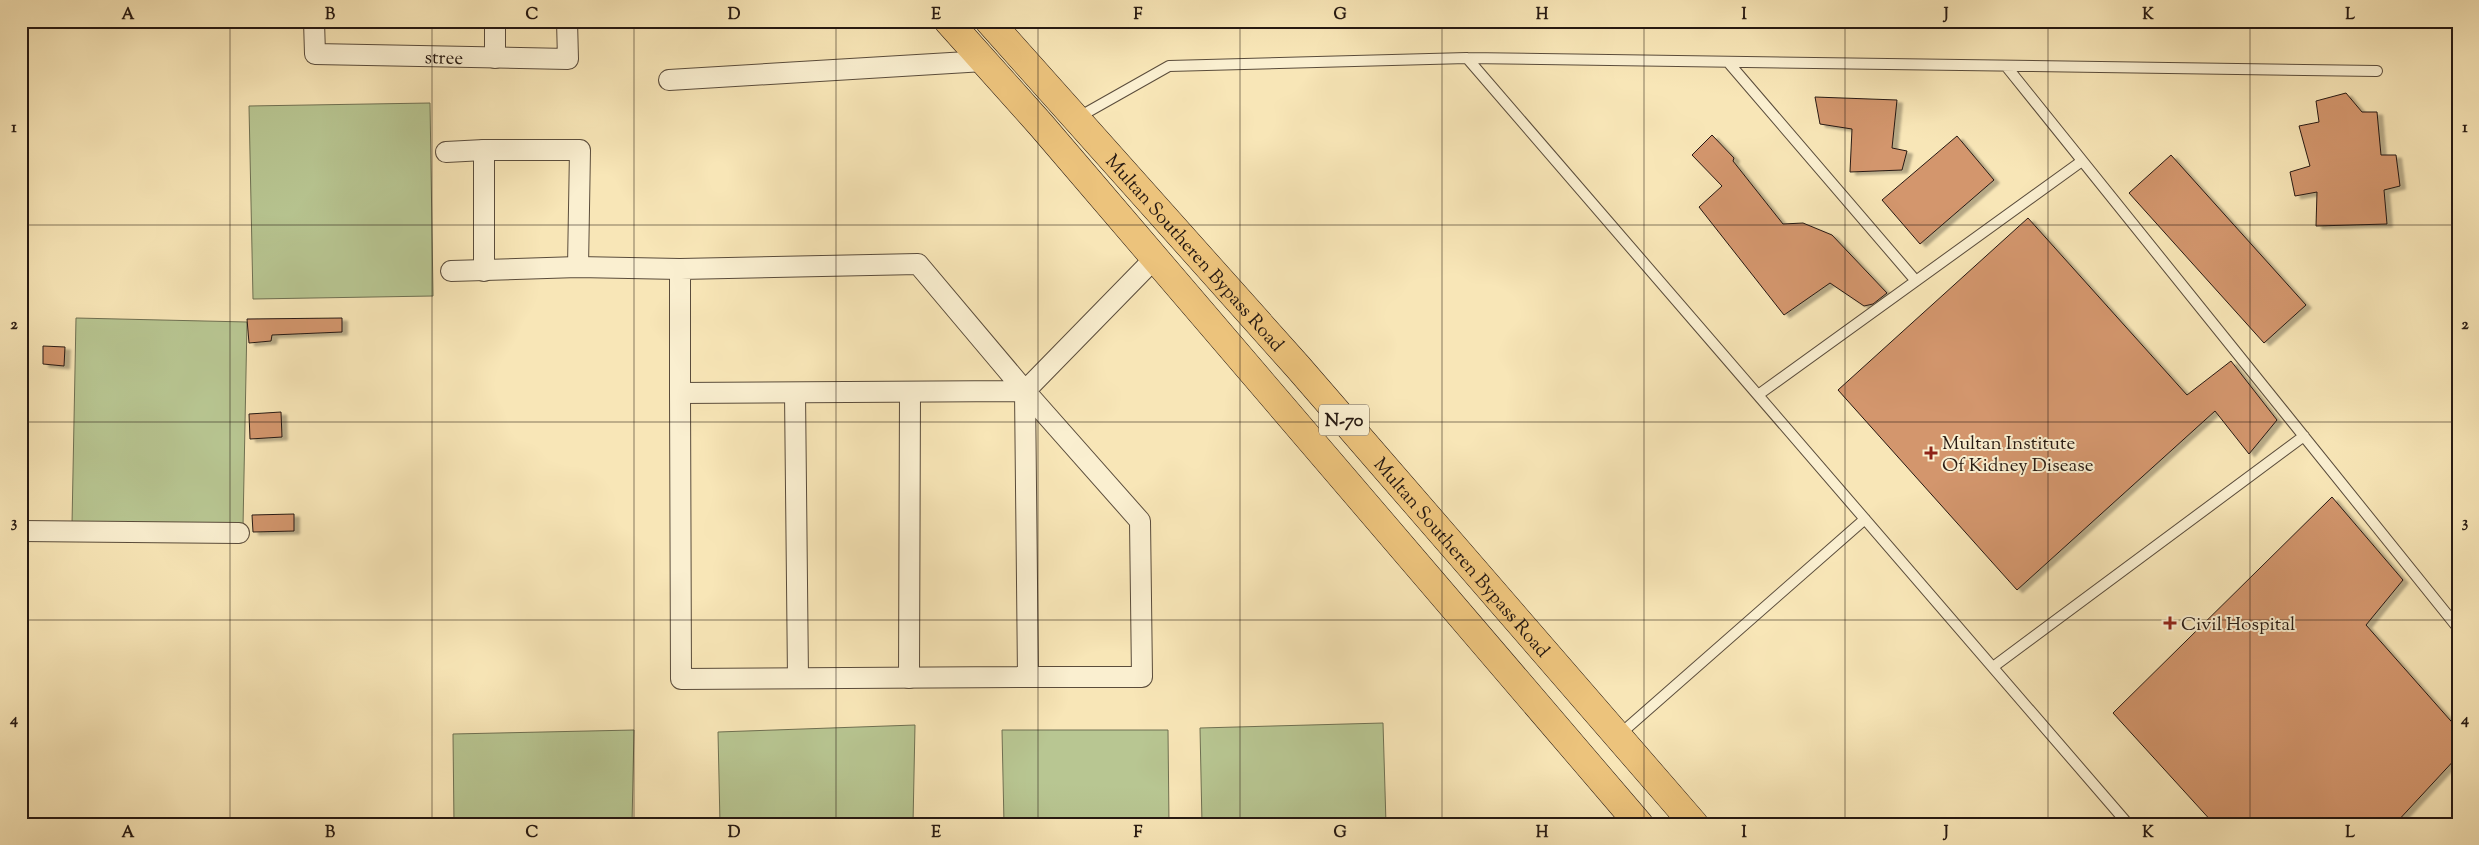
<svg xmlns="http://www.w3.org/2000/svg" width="2479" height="845" font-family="'Sorts Mill Goudy',serif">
	<defs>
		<filter id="shadow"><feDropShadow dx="5.5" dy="3" stdDeviation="1" flood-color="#0004"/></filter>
	</defs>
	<rect width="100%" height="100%" fill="#f8e6b7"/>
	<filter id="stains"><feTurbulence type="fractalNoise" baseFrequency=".004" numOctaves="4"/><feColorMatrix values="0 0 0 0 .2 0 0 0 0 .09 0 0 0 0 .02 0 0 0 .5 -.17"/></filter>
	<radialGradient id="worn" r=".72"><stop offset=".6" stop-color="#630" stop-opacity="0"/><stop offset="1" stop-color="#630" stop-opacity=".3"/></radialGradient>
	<path fill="#b8c692" stroke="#6f7052" d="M430,103L433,296L253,299L249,106Z
		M76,318L247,322L243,527L72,524Z
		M1383,723L1386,824H1202L1200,728Z
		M915,725L913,824H720L718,732Z
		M634,730L632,824H454L453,734Z
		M1002,730H1168L1169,824H1004Z"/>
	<path fill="#d3966d" stroke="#261912" filter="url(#shadow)" d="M2346,93L2362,112H2377L2381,155H2396L2400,186L2384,190L2387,224L2316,226L2317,192L2295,196L2290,172L2310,166L2299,126L2319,122L2316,101Z
		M1815,97L1897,100L1892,148L1907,151L1902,170L1850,172L1852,129L1820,124Z
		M1712,135L1734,158L1733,161L1783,224L1803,223L1832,235L1887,293L1873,304L1864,306L1830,283L1784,315L1699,207L1722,186L1692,155Z
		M1957,136L1994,180L1920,244L1882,200Z
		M2171,155L2306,305L2264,343L2129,193Z
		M2028,218L2187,395L2231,361L2277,420L2249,454L2215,411L2017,590L1838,390Z
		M342,318V332L272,335L271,341L249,343L247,319Z
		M43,346L65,347L64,366L43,364Z
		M281,412L282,437L250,439L249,414Z
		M2332,497L2403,580L2366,625L2458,729V756L2395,824H2214L2113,713Z
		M294,514V531L253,532L252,515Z"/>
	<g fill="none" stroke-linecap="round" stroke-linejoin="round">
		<defs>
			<path id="lane" d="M1467,58L2128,824
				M1728,62L1916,281
				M2006,66L2458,628
				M1077,118L1169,66L1467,58L2377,71
				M1758,395L2082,161
				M1993,667L2304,436
				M1619,735L1865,519"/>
			<g id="street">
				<path id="s1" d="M314,21L315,54L568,59L567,21"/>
				<path d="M495,58V21"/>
				<path d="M669,80L984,61"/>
				<path d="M446,152L484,150"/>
				<path d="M451,271L578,267L680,269"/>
				<path d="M484,271V150H580L578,267"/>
				<path d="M680,393L681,679L1028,677L1025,391"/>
				<path d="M795,393L798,678"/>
				<path d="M21,531L239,533"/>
				<path d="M1028,677H1142L1140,521L1025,391L680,393V269L918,264L1025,391L1155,258"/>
				<path d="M909,678L910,392"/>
			</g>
			<g id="highway">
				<path d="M948,21L1041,125L1639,824"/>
				<path id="s2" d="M989,21L1298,367L1694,824"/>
			</g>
		</defs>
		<use href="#lane" stroke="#5a4c3b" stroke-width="12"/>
		<use href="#street" stroke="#5a4c3b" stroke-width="22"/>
		<use href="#highway" stroke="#261912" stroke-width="29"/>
		<use href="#lane" stroke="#faefd0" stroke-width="10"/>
		<use href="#street" stroke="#faefd0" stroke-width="20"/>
		<use href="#highway" stroke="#ecc37c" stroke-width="28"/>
	</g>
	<path fill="none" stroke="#261912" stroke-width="1" stroke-opacity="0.55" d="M230,21V824M432,21V824M634,21V824M836,21V824M1038,21V824M1240,21V824M1442,21V824M1644,21V824M1845,21V824M2048,21V824M2250,21V824M21,225H2458M21,422H2458M21,620H2458"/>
	<g fill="#8f2418" stroke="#faefd0" stroke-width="2">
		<path d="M1928.5 445.5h5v5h5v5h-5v5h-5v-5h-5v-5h5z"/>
		<path d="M2167.5 615.5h5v5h5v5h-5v5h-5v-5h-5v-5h5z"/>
	</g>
	<g text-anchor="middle" stroke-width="4" stroke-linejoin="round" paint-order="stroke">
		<rect fill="#faefd0" stroke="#66594b" stroke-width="1" x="1319" y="404.5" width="50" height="31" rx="4"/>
		<g font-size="18" font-weight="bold" fill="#261912">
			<text x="1344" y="426">N-70</text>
		</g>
		<g font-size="19" fill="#261912" stroke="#faefd0">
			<text dy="7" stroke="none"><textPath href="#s1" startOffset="162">stree</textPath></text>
			<text dy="7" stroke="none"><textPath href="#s2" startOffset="310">Multan Southeren Bypass Road</textPath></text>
			<text dy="7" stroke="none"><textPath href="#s2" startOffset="715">Multan Southeren Bypass Road</textPath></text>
		</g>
		<g font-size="19" fill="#261912" stroke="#faefd0" text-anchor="start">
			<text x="1942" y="449">Multan Institute<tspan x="1942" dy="22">Of Kidney Disease</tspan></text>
			<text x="2181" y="630">Civil Hospital</text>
		</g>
	</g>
	<rect width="2479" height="845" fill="none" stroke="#f8e6b7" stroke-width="55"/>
	<rect x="28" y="28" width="2424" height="790" fill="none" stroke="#261912" stroke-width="2"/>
	<g font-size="16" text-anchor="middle" font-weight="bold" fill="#261912">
		<text x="128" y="19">A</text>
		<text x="330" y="19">B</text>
		<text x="532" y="19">C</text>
		<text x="734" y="19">D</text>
		<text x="936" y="19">E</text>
		<text x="1138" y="19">F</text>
		<text x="1340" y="19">G</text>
		<text x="1542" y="19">H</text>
		<text x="1744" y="19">I</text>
		<text x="1946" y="19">J</text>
		<text x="2148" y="19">K</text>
		<text x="2350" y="19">L</text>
		<text x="14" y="132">1</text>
		<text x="2465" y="132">1</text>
		<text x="14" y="329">2</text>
		<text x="2465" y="329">2</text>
		<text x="14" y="527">3</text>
		<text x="2465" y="527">3</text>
		<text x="14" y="724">4</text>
		<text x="2465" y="724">4</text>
		<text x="128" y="837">A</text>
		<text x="330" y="837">B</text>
		<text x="532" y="837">C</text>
		<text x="734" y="837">D</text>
		<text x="936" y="837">E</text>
		<text x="1138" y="837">F</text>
		<text x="1340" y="837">G</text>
		<text x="1542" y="837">H</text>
		<text x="1744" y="837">I</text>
		<text x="1946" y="837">J</text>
		<text x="2148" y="837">K</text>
		<text x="2350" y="837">L</text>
	</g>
	<rect width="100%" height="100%" filter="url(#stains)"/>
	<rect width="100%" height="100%" fill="url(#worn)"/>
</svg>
